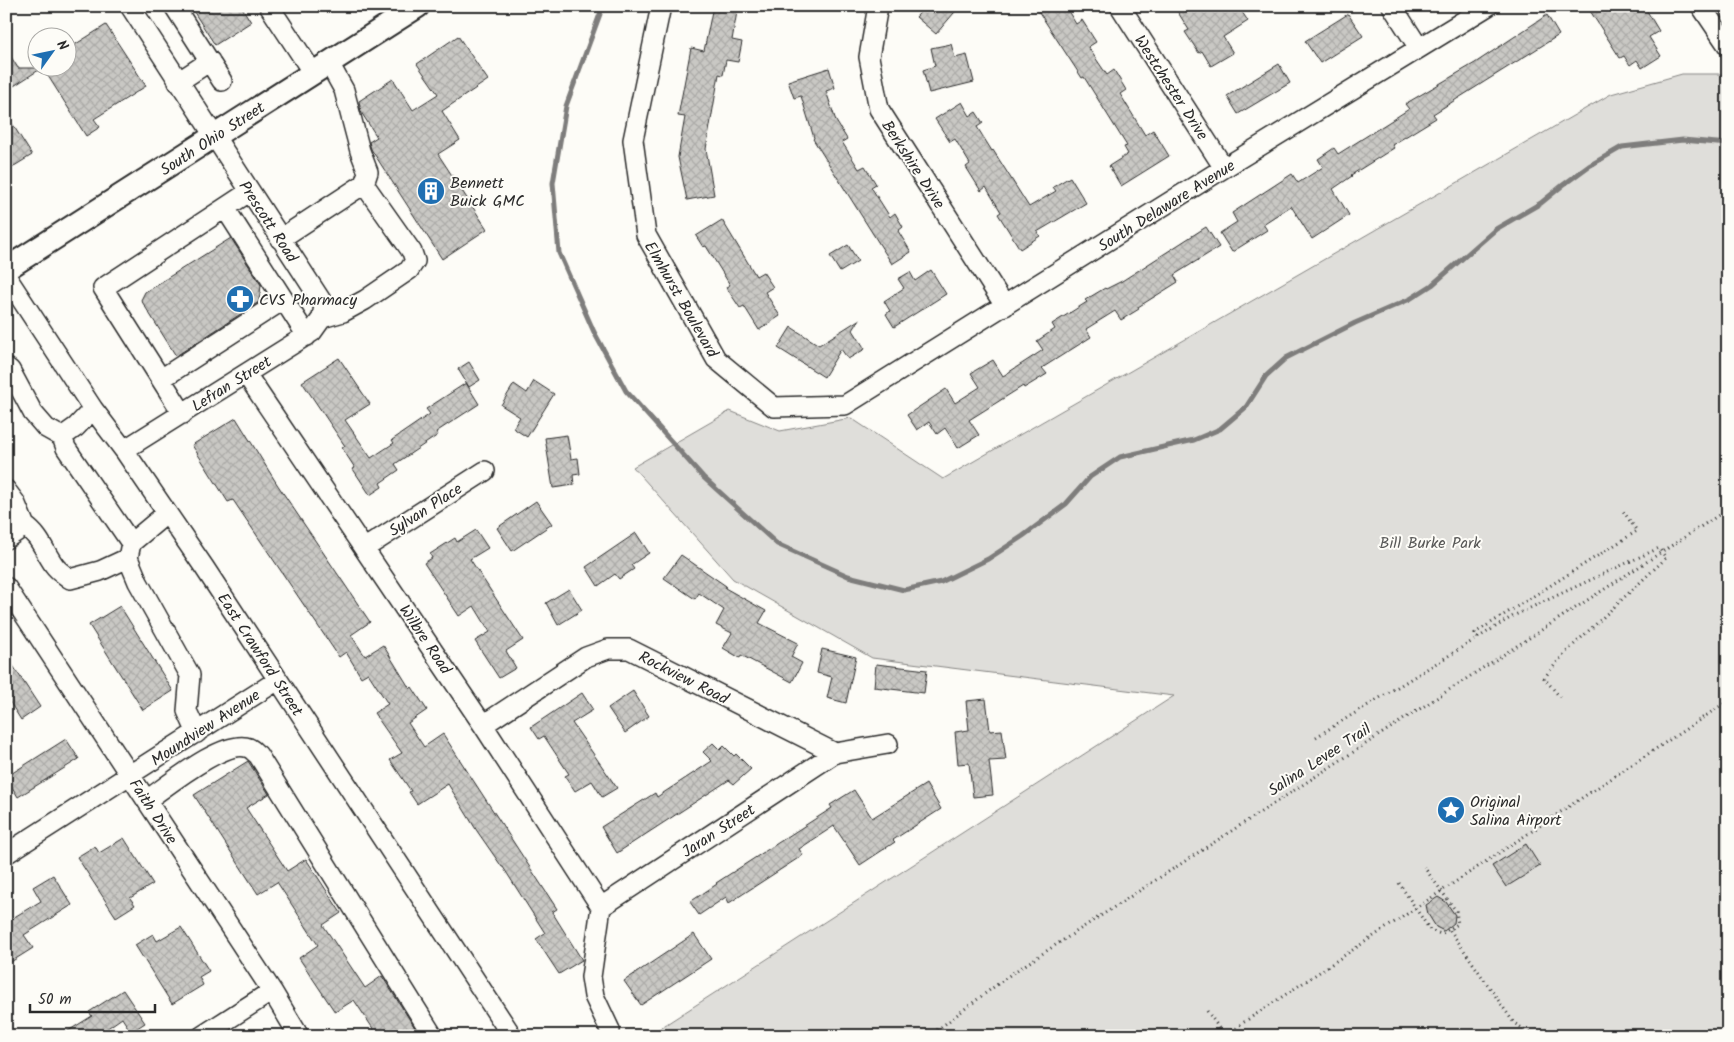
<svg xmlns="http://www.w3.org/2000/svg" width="1734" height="1042" font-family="Kalam,sans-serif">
	<defs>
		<pattern id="building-cross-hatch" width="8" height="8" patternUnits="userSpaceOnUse" patternTransform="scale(1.25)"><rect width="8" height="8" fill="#c9c8c4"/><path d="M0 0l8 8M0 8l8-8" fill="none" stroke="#adaca9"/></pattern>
	</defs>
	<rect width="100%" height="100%" fill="#fdfcf7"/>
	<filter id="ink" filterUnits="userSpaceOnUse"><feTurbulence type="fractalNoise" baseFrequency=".02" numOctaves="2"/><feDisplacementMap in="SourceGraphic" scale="10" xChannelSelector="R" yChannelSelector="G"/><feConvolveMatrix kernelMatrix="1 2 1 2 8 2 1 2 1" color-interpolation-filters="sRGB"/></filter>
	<g filter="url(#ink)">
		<path fill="#dfdeda" stroke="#858482" d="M1682,74H1722L1728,77V1036H648L1174,696L872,658L733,579L633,467L730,411L780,431L851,418L943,479L1611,94Z"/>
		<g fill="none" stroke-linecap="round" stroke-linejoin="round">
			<path stroke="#7e7d7b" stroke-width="5" d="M603,6L566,106L553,183L559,253L594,332L626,391L703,477L777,544L848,576L904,590L941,582L988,559L1023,536L1066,504L1090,477L1120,457L1194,440L1220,429L1246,407L1266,376L1286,358L1355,323L1410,299L1432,285L1496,229L1541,203L1563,185L1589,166L1622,147L1683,140L1728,144"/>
		</g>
		<path fill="url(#building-cross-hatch)" stroke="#2b2b2b" d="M190,6H241L251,22L215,45Z
			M713,6H738L732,40L742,42L738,62L726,60L723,75L719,74L706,149L714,195L687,200L678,157L685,117L678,116L691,48L704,51Z
			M926,6H960L936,34L916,17Z
			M1035,6H1065L1076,24L1082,20L1096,42L1088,47L1107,75L1114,70L1126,90L1120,94L1145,135L1153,130L1169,156L1121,186L1109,166L1128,154L1124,147L1127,146L1084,77L1082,78Z
			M1174,6H1238L1248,21L1223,37L1233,53L1211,66L1202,51L1199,53L1185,32L1189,30Z
			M1587,6H1644L1659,31L1649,37L1661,56L1642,68L1637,60L1630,65L1624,56L1620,58Z
			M1348,14L1363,36L1320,63L1305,41Z
			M1547,15L1559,35L1433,114L1436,118L1392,145L1394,148L1351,175L1352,176L1333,189L1349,215L1312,239L1291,206L1263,224L1267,230L1232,252L1220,233L1237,222L1232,213L1292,174L1298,183L1323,167L1318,159L1334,148L1338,154L1389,122L1409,109L1405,104L1475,63Z
			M106,25L146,86L94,119L100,127L86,136L43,68H68V49Z
			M458,36L488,80L442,111L460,140L438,154L487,229L442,259L371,149L369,142L377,137L361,112L359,101L393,79L413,110L438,94L417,64Z
			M951,44L955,58L967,55L974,82L929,93L923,70L935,66L931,48Z
			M6,49L18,68H42L6,91Z
			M1279,64L1290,83L1238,114L1227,96Z
			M829,68L835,88L826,91L836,121L847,139L842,142L859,169L865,166L876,184L871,187L890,217L895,213L903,227L898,231L911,252L892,264L813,139L814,138L801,96L794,98L788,81Z
			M962,102L970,116L976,112L983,123L977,127L992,151L993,150L1029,207L1056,191L1053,187L1070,177L1086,203L1037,232L1040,236L1020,249L998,214L1001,212L986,187L981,191L966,167L970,164L955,139L950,142L935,119Z
			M6,114L32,155L6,171Z
			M722,220L756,276L763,272L773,287L765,292L780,316L759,330L744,306L740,308L726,287L730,285L706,246L703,247L696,236Z
			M1206,227L1219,247L1174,275L1178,282L1138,307L1139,309L1121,320L1115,311L1086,329L1091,337L1042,368L1047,374L1024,388L1023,386L969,420L979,435L958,448L945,428L937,434L929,422L917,430L907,415L946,389L955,403L980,387L971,373L993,360L1003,376L1043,350L1037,341L1055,329L1052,324L1087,302L1085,300L1105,288L1106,289L1122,281Z
			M231,238L261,285L259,302L176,356L141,300L145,292Z
			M848,245L858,261L840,272L830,256Z
			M931,270L946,294L894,327L886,314L890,311L884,301L904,288L898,279L910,272L915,281Z
			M860,319L853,330L865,349L848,359L841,349L824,377L778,348L791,327L819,345Z
			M339,358L370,404L345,420L371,458L394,443L392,440L430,414L426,409L466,383L479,404L436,432L438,435L395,464L399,470L380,483L382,487L370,495L353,469L355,468L342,448L345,446L302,382Z
			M469,362L480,380L469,387L458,369Z
			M534,381L554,394L527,437L513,428L520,417L501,405L514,384L527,393Z
			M236,418L277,484L370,622L351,635L365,656L383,645L410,689L412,687L427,710L408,723L424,747L443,734L557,909L552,912L582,960L559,974L536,939L545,933L503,867H502L477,831L448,784L417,804L409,792L411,791L390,760L402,753L374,713L388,704L368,673L361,677L346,652L339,657L233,500L228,502L192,445Z
			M567,435L571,459L578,458L580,474L573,475L574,485L553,488L545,438Z
			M536,501L552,524L512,551L497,528Z
			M476,530L488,548L470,559L523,640L506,651L516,668L499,678L475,641L490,632L474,606L459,616L424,563L432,558L430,554L455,538L457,542Z
			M636,533L649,553L631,565L634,569L619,579L615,574L598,586L586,567Z
			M681,555L726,586L725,588L766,611L759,623L798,643L791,657L802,663L792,682L741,655L740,658L723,648L732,633L716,625L724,610L699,593L695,599L664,578Z
			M569,589L582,610L558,625L546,603Z
			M120,606L173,691L143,710L89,625Z
			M822,649L856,657L846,703L827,698L832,677L817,673Z
			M6,655L40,707L21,720L6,696Z
			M876,664L927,670L924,693L874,687Z
			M633,691L649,716L625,733L608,708Z
			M582,693L593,710L572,723L617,788L602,797L592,781L575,791L565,776L569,774L544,736L539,739L531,727Z
			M986,699L990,731L1002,730L1006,760L989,761L993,795L973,797L969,763L958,764L955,732L969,730L966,701Z
			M66,739L79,759L18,797L6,777Z
			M713,743L720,750L724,746L734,756L736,754L751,769L734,784L729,780L617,853L601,827L655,793L657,797L712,761L703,752Z
			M248,761L269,794L246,808L287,871L306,859L341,913L323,925L365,988L382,976L417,1031L410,1036H378L354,1000L335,1012L299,958L318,945L277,882L258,894L194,795Z
			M926,784L941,809L893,840L895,842L860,865L834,826L799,849L803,855L729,903L726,897L699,915L690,902L717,884L716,883L832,808L830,805L854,790L872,818Z
			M124,838L153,884L130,898L135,905L116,917L77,857L95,846L99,853Z
			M1526,844L1540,866L1506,887L1492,866Z
			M53,875L72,905L24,935L33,948L6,965V922L41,901L33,887Z
			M1438,897L1446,902L1455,915L1454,923L1444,931L1436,927L1428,914L1426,905Z
			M181,927L209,971L199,977L203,985L172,1004L135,945L153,934L157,941Z
			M694,934L711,959L641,1005L624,981Z
			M123,990L145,1023L131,1032L122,1018L96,1036H60L92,1016L89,1012Z"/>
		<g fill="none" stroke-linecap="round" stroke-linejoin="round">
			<defs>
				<path id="minor" d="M174,6L222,81
					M269,6L313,73
					M661,6L633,140L646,235L716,359L774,407L845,405L1224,168L1488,6
					M878,6L869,57L879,109L1005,306
					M1120,6L1224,168
					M1392,6L1419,48
					M1701,6L1728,46
					M178,82L210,61
					M225,208L307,336
					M280,239L364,184L368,172L360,151L344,90L329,63
					M6,276L93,409L124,450L204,567L512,1036
					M322,318L343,312L365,300L409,270L415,261L412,252L364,184
					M6,367L10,370L33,413L46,428L62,437
					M246,374L483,725L601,907
					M161,379L283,300
					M93,409L76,427L62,437L66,448L131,543
					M183,414L103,288L249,192
					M124,450L312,332L322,318L324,305L130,6
					M6,490L15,502L25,526
					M167,513L131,543L128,558L138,582L190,675L187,711L197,733
					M6,539L25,526C40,536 44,551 54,565C58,571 65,575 70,579L100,571L128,558
					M365,548L485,471
					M6,587L272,991L299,1036
					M483,725L586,657L608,649H629L835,753
					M147,800C167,786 225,738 249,748C252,749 255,753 258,755L433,1036
					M6,854L278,680
					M601,907L835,753L888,744
					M601,907L591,977L594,996L610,1030
					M202,1036L272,991"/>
				<path id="major" d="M6,269L418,6"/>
			</defs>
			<use href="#minor" stroke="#2b2b2b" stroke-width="22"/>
			<use href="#major" stroke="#2b2b2b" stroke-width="26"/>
			<path stroke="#2b2b2b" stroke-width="3" stroke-dasharray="1 4" stroke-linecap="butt" d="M1478,638L1475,633L1637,531L1623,511
				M1316,737L1515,615L1659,548L1666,558L1564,654L1544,678L1560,697
				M1399,883L1430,930L1441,934L1458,924L1456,911L1424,867
				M1450,930L1514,1023L1535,1036
				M1207,1011L1224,1035
				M929,1036L1011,974L1728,509
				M1223,1036L1728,701"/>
			<use href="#minor" stroke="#fdfcf7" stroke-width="19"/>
			<use href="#major" stroke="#fdfcf7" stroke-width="22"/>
		</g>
	</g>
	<defs>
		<symbol id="building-disc" viewBox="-11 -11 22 22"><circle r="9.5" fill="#1f6fb2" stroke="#fdfcf7"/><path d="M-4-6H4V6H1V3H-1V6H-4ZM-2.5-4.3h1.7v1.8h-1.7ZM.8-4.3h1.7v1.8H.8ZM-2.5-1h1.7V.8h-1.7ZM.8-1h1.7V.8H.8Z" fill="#fff"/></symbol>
		<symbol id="pharmacy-disc" viewBox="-11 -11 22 22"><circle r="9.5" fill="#1f6fb2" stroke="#fdfcf7"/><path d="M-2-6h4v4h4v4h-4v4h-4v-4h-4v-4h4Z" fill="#fff"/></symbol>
		<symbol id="sight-disc" viewBox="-11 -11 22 22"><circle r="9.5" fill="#1f6fb2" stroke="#fdfcf7"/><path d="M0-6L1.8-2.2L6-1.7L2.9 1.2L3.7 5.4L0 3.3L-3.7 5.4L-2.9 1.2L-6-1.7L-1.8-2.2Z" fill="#fff"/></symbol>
	</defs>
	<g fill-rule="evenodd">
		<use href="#building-disc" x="415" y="175" width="32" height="32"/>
		<use href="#pharmacy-disc" x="224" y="283" width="32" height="32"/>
		<use href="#sight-disc" x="1435" y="794" width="32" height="32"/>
	</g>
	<g text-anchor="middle" stroke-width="4" stroke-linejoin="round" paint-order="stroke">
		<g font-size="16" fill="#2b2b2b" stroke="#fdfcf7">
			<text transform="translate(1172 87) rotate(57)" y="6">Westchester Drive</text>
			<text transform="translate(212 138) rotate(-33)" y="6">South Ohio Street</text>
			<text transform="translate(914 164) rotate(57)" y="6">Berkshire Drive</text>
			<text transform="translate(1166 205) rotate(-32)" y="6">South Delaware Avenue</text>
			<text transform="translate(269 221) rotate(57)" y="6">Prescott Road</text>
			<text transform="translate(682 299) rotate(60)" y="6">Elmhurst Boulevard</text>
			<text transform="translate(231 383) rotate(-32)" y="6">Lefran Street</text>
			<text transform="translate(425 509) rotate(-33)" y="6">Sylvan Place</text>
			<text transform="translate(426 639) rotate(56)" y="6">Wilbre Road</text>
			<text transform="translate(261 654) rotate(57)" y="6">East Crawford Street</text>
			<text transform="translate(684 677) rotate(27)" y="6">Rockview Road</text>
			<text transform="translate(205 727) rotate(-33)" y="6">Moundview Avenue</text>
			<text transform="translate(1319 759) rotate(-33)" y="6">Salina Levee Trail</text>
			<text transform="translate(154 811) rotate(57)" y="6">Faith Drive</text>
			<text transform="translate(718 830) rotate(-33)" y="6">Jaran Street</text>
		</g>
		<g font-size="16" fill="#2b2b2b" stroke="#fdfcf7" text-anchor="start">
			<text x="450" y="188">Bennett<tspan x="450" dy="18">Buick GMC</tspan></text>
			<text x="259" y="305">CVS Pharmacy</text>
			<text x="1470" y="807">Original<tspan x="1470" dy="18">Salina Airport</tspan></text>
		</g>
		<g font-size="16" fill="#585857" stroke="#fdfcf7">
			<text x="1430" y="548">Bill Burke Park</text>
		</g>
	</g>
	<rect width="1734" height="1042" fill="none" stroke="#fdfcf7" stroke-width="25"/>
	<rect x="12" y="12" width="1709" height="1017" fill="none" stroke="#2b2b2b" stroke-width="2" filter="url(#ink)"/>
	<g transform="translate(52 52) rotate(57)"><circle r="24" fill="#fdfcf7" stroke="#a9a8a5"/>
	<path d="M0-4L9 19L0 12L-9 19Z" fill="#1f6fb2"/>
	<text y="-8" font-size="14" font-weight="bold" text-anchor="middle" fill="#2b2b2b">N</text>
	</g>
	<path d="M30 1004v8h125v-8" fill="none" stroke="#2b2b2b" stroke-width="2.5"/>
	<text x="38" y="1004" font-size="15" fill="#2b2b2b" stroke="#fdfcf7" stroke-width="4" paint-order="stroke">50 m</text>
</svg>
